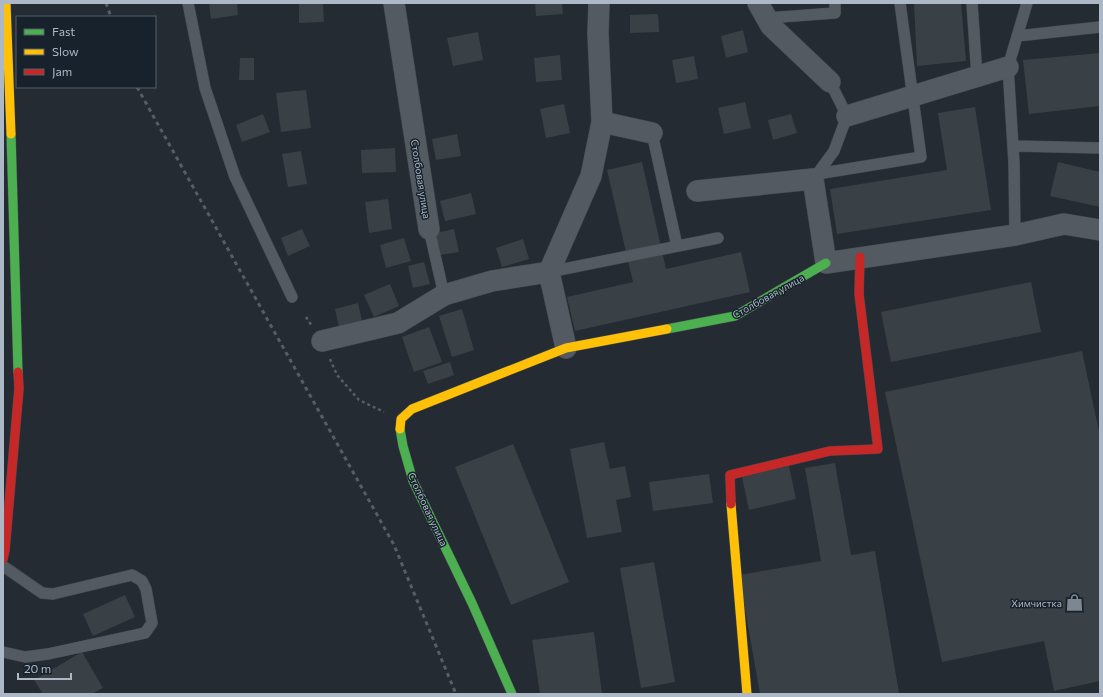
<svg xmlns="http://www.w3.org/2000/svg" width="1103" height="697" font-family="Commissioner,sans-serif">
	<rect width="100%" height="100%" fill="#242b32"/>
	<path fill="#394046" d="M209,3H237L238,15L211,19Z
		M299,3H323L324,22L299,23Z
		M535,3H562L563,14L536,16Z
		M914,3H961L966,61L917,66Z
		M658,14L659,32L630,33V15Z
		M743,30L748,52L726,58L721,36Z
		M478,32L483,60L453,66L447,38Z
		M1100,53V106L1029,114L1023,60Z
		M560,55L562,80L536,82L534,58Z
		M694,56L698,79L676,83L672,60Z
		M240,58H254V80H239Z
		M306,90L311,128L281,132L276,93Z
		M745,102L751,128L724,134L718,108Z
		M564,104L570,133L546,138L540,109Z
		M975,107L991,210L837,234L830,189L947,170L938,113Z
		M263,114L270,132L242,142L236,125Z
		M791,114L797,133L773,140L768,120Z
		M457,134L461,156L436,160L432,139Z
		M395,148L396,172L362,173L361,150Z
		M301,151L307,184L288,187L282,154Z
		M642,162L666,269L741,252L750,292L575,331L567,297L633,282L607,170Z
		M1058,162L1100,172V207L1050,196Z
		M471,193L476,214L445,221L440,201Z
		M388,199L392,229L369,233L365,202Z
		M302,229L310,246L288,256L281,238Z
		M454,229L459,252L440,255L436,233Z
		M404,238L411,261L386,268L380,245Z
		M523,239L529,259L502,267L496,248Z
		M424,262L430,284L413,288L408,266Z
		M1031,282L1041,332L891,362L881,312Z
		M390,284L399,306L374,317L364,295Z
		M358,303L362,321L339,327L335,309Z
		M462,309L474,350L452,357L439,316Z
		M429,327L442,362L414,372L402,337Z
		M1082,351L1100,436V681L1054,691L1044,641L942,662L885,392Z
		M450,362L454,375L428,384L423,371Z
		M604,442L610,469L625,466L631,497L616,500L622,532L587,538L570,449Z
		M513,444L569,582L511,605L455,467Z
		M835,463L851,555L875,551L899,693L892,694H760L739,575L821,561L805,468Z
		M789,466L796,499L749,510L742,477Z
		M709,474L713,503L653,511L649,482Z
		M654,562L675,682L641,688L620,568Z
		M125,595L135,617L93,636L83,614Z
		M594,632L602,694H540L532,640Z
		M82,652L103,688L92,694H43L34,680Z"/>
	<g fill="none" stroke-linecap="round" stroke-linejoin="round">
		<defs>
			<path id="lane" d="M188,3L205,88L235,177L292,297
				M972,3L977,77
				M767,18L835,13V3
				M1017,36L1100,27
				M652,133L677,246
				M1013,146L1100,148
				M817,174L921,157L900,3
				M815,177L834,151L847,116L830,82
				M429,229L444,295
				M1015,235L1014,163L1008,67L1027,3
				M549,272L718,238
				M3,566L42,593L53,594L132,575L142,581L146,589L152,623L145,633L48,654L25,657L3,652"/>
			<path id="street" d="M394,3L429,229
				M758,3L771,26L830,82
				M847,116L1008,67
				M602,122L652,133
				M697,191L813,179L826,263L1015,235L1064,224L1100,230
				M322,341L398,323L444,295L492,281L549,272
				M566,348L549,272L591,176L602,122L598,33L599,3"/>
			<path id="fast" d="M11,134L18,372
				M667,329L735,316L826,263
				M400,429L403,446L413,481L472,603L512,694"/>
			<path id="slow" d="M6,3L11,134
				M400,429L401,419L412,409L566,348L667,329
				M731,504L747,694"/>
			<path id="jam" d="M731,504L730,475L830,451L878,449L859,294L860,257
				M3,559L5,550L19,388L18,372"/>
		</defs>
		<use href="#lane" stroke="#42474d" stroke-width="12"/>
		<use href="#street" stroke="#42474d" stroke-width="22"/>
		<use href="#fast" stroke="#42474d" stroke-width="10"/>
		<use href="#slow" stroke="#42474d" stroke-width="10"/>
		<use href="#jam" stroke="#42474d" stroke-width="10"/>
		<path stroke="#565e64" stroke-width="2.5" stroke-dasharray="3 3" stroke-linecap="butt" d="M306,317L312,326
			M330,359L337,375L359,400L384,412"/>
		<use href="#lane" stroke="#545a61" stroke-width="11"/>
		<use href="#street" stroke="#545a61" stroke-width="21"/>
		<use href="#fast" stroke="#4caf50" stroke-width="9"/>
		<use href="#slow" stroke="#ffc107" stroke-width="9"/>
		<use href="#jam" stroke="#c62828" stroke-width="9"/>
		<path stroke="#575d64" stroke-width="3" stroke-dasharray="4 4" stroke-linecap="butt" d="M106,3L111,17
			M137,87L394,545L456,694"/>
	</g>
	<defs>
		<symbol id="shop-bare" viewBox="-9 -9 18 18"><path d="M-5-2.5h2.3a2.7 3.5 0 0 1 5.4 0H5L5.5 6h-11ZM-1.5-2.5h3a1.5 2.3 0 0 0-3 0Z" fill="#7c8792" stroke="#18222d" stroke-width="2.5" paint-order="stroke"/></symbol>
	</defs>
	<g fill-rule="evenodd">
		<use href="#shop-bare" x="1062" y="590" width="25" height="25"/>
	</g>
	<g text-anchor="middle" stroke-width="3" stroke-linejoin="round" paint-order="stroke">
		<g font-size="10" fill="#acb8c6" stroke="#18222d">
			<text transform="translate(421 179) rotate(81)" y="4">Столбовая улица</text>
			<text transform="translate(768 296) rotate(-29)" y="4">Столбовая улица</text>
			<text transform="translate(428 509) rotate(65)" y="4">Столбовая улица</text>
		</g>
		<g font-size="10" fill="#acb8c6" stroke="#18222d" text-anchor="end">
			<text x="1062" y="607">Химчистка</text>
		</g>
	</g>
	<rect width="1103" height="697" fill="none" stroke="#acb8c6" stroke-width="8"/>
	<rect x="16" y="16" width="140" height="72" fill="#18222d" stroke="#535e6a"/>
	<rect x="24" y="29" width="20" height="6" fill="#4caf50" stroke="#535e6a"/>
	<text x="52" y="36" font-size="12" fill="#acb8c6">Fast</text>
	<rect x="24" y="49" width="20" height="6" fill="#ffc107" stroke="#535e6a"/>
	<text x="52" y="56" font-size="12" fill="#acb8c6">Slow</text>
	<rect x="24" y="69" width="20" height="6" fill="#c62828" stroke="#535e6a"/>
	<text x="52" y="76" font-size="12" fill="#acb8c6">Jam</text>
	<path d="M18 673v6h53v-6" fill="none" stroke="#acb8c6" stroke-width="2"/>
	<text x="24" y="673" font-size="12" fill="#acb8c6" stroke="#18222d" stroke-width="3" paint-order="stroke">20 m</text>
</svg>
